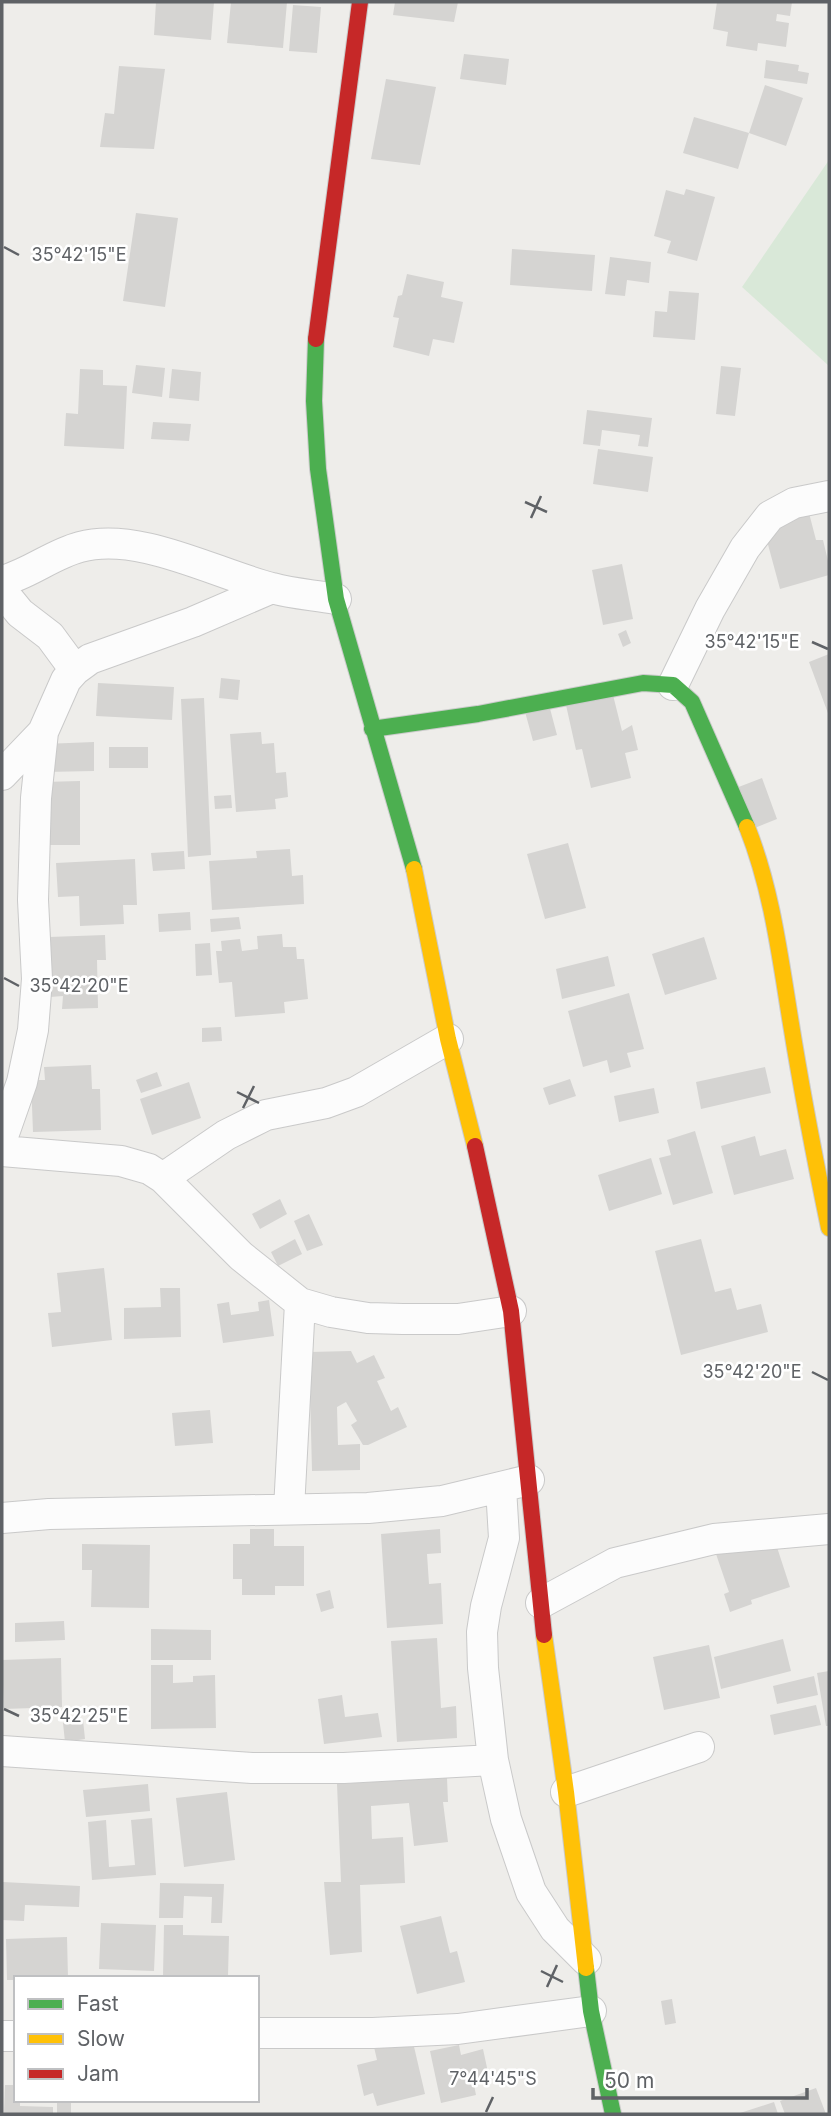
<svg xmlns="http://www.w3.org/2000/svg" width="831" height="2116" font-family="Inter,sans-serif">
	<rect width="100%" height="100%" fill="#eeedea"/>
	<path fill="#d9e8d8" d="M829,160V366L742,287Z"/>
	<path fill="#d5d4d2" d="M156,2H214L211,40L154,35Z
		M231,2H287L283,48L227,43Z
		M395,2H458L454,22L393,15Z
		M717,2H792L790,16L777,14L776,21L789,23L786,47L758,43L757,51L726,46L728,32L713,29Z
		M293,5L321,7L317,53L289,51Z
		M464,54L509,59L506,85L460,79Z
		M766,60L799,65L798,71L809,73L807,84L764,78Z
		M119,66L165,69L154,149L100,147L105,113L114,114Z
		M386,79L436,87L420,165L371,159Z
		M765,85L803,98L786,146L749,133Z
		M694,117L749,133L738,169L683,153Z
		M686,189L715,197L697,261L667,253L671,241L654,236L666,190L684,195Z
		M136,213L178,218L165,307L123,301Z
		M512,249L595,255L592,291L510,285Z
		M610,257L651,262L649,283L627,280L625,296L605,294Z
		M407,274L444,282L441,297L463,302L454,343L433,339L429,356L393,347L399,318L393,317L398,296L402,295Z
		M669,291L699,293L695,340L653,337L655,311L667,312Z
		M136,365L165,368L162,397L132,393Z
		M721,366L741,368L735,416L716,414Z
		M80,369L103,370V385L127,386L124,449L64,446L66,413L78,414Z
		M172,369L201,372L199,401L169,398Z
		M587,410L652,418L648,447L638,446L640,435L602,430L600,446L583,444Z
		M153,422L191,424L189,441L151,439Z
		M598,449L653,457L648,492L593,484Z
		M809,513L816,540H823L829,565V575L780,589L763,526Z
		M622,564L633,619L603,625L592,570Z
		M626,630L631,643L623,647L618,634Z
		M829,654V716L809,662Z
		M221,678L240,680L238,700L219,698Z
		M98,683L174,687L172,720L96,716Z
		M613,695L622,731L632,725L638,750L625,753L631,778L591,788L582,749L576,750L566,705Z
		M204,698L211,855L188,857L181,699Z
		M548,701L557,735L533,741L524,708Z
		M261,732L262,744L274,743L276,773L286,772L288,797L275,799L276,809L236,812L230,734Z
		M94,742V771L45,772L44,744Z
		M109,747H148V768H109Z
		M762,778L777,819L752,829L736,788Z
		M80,781V845H44L43,782Z
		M231,795L232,808L215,809L214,796Z
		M568,843L586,908L545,919L527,854Z
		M290,849L292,876L303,875L304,904L212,910L209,861L257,858L256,851Z
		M184,851L185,869L153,871L151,853Z
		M135,859L137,905H123L124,924L80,926L79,896L58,897L56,863Z
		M190,912L191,930L159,932L158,914Z
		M239,917L241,929L211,932L210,919Z
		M282,934L283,947H296L297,959H304L308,999L284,1002L285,1013L235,1017L232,982L219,983L216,951H222L221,941L240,939L242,951L258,949L257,936Z
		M105,935L106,960H97L98,1008L62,1009L63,996L50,997L49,937Z
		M704,937L717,979L665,995L652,954Z
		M210,943L212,975L196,976L195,944Z
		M608,956L615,986L562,999L556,969Z
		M629,993L644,1049L627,1053L631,1067L610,1073L607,1060L583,1067L568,1011Z
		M221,1027L222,1041L202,1042V1028Z
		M91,1065L92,1089H100L101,1130L33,1132L31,1080H45L44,1067Z
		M765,1067L771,1093L701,1109L696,1082Z
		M157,1072L162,1086L141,1093L136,1080Z
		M570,1079L576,1096L549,1105L543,1088Z
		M189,1082L201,1118L152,1135L140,1099Z
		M654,1088L659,1113L619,1122L614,1096Z
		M695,1131L713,1193L673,1205L659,1158L671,1155L667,1140Z
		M755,1136L760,1156L786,1149L794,1179L734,1195L721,1146Z
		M651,1158L662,1194L609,1211L598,1175Z
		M280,1199L287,1214L260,1229L252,1214Z
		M309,1214L323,1245L307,1251L294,1221Z
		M295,1239L302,1254L278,1266L271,1252Z
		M701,1239L715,1292L731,1288L737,1310L761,1304L768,1332L681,1355L655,1251Z
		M104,1268L112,1340L52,1347L48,1313L61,1312L57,1273Z
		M160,1288H180L181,1337L124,1339V1308L161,1307Z
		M269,1300L274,1336L223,1343L217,1304L229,1302L231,1315L259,1311L258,1302Z
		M351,1351L357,1363L374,1355L385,1378L377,1381L391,1411L398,1407L407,1427L368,1445H363L351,1425L357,1421L346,1402L337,1407L338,1445L360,1444V1470L312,1471L309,1352Z
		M210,1410L213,1443L175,1446L172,1413Z
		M250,1529H274V1546H304V1586H275V1595H242V1579H233V1544H250Z
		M440,1529L441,1553L427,1554L429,1584L441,1583L443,1624L387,1628L381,1534Z
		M773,1535L790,1587L751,1600L752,1604L730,1612L724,1594L729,1592L716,1554Z
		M82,1544L150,1545L149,1608L91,1607L92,1570H82Z
		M330,1590L334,1608L321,1612L316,1594Z
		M64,1621L65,1640L15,1642V1623Z
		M151,1629L211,1630V1660H151Z
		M437,1638L441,1708L456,1706L457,1738L397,1742L391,1641Z
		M783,1639L791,1671L721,1689L714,1657Z
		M709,1645L720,1698L664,1710L653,1657Z
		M61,1658L62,1707L4,1709L2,1660Z
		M151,1665H173V1683L193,1682V1676L215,1675L216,1728L151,1729Z
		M829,1671V1726H826L817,1673Z
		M814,1676L818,1695L777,1704L773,1686Z
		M342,1695L345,1717L378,1713L382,1737L324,1744L318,1699Z
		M816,1705L821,1725L774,1735L770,1715Z
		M83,1720L85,1739L65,1742L63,1723Z
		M447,1778L448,1802H443L448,1842L414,1846L409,1803L371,1806L372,1839L403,1837L405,1883L360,1885L362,1952L330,1955L324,1882H341L337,1784Z
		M148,1784L150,1811L86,1817L83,1790Z
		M227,1792L235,1860L184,1867L176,1798Z
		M152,1818L156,1875L92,1880L88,1822L106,1820L109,1867L135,1865L131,1820Z
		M3,1882L80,1886L79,1907L25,1905L24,1921L2,1920Z
		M160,1883L224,1884L222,1923H211L212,1897L184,1896L183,1918H159Z
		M441,1916L450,1953L457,1951L465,1982L417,1994L400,1926Z
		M101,1923L156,1925L154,1971L99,1969Z
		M164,1925H183V1935L229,1936L228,1976H163Z
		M67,1937L68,1978H16V1980H7L6,1939Z
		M672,1999L676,2023L665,2025L661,2001Z
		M412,2038L425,2094L377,2106L373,2093L364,2096L357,2065L377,2060L374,2047Z
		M459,2045L461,2055L483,2049L489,2077L473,2080L476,2095L441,2103L430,2051Z
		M5,2085H16V2100H20V2106L53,2107V2114H4Z
		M816,2088L826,2114H785L780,2101Z
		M57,2100H71V2114H57Z
		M774,2102L778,2114H737Z"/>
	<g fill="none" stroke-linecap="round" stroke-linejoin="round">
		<defs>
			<path id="street" d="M2,581C29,574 53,554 80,547C139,531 216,574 272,588C293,594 315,595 336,599
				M2,591L20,613L50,636L75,670
				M673,685L710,609L745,548L770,516L794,503L829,496
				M2,775L43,732
				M2,1139L22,1082L33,1030L37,979L33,900L36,798L43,732L66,680L75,670L90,659L193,622L272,588
				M2,1151L121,1161L149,1169L163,1178L241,1256L300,1303L331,1312L368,1318L403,1319H458L511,1311
				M163,1178L226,1135L266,1115L326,1103L356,1092L448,1039
				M501,1488L504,1538L486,1606L482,1632L483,1668L493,1760L506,1819L531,1892L555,1929L586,1960
				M289,1509L300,1303
				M2,1518L49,1514L368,1508L442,1501L529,1480
				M541,1603L615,1563L714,1539L829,1529
				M2,1751L252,1768H344L493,1760
				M566,1792L699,1747
				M257,2033H373L458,2029L591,2011
				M2,2036H16"/>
			<path id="fast" d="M316,339L314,401L318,469L336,599L414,869
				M372,729L478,714L643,683L673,685L692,702L747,827
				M586,1968L591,2011L613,2114"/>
			<path id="slow" d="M747,827C772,890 780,957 791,1024C802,1092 815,1160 829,1228
				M414,869L448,1039L475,1146
				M544,1635L566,1792L586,1968"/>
			<path id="jam" d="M316,339L360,2
				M475,1146L511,1311L544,1635"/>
		</defs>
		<use href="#street" stroke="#c9c9c9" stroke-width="32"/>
		<use href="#fast" stroke="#cbcbcb" stroke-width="18"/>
		<use href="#slow" stroke="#cbcbcb" stroke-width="18"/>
		<use href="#jam" stroke="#cbcbcb" stroke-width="18"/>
		<use href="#street" stroke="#fcfcfc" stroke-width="30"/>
		<use href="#fast" stroke="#4caf50" stroke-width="16"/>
		<use href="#slow" stroke="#ffc107" stroke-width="16"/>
		<use href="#jam" stroke="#c62828" stroke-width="16"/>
	</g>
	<path fill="none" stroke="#5f6266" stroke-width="2.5" d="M4,247L19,255M525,502L547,512M531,518L541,496M812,642L828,649M4,978L19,986M237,1092L259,1103M243,1108L254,1086M812,1372L828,1380M4,1709L19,1716M541,1971L563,1982M547,1987L557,1965M486,2112L493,2097"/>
	<g font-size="18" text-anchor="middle" fill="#5f6266" stroke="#fff" stroke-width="5" stroke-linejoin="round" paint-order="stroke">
		<text x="79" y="261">35°42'15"E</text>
		<text x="752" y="648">35°42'15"E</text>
		<text x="79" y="992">35°42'20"E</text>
		<text x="752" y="1378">35°42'20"E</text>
		<text x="79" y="1722">35°42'25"E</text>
		<text x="493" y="2085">7°44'45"S</text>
	</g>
	<rect width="831" height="2116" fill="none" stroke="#5f6266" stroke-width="7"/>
	<rect x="14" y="1976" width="245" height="126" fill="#ffffff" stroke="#bfc0c2" stroke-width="2"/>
	<rect x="28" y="1999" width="35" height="10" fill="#4caf50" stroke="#bfc0c2" stroke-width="2"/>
	<text x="77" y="2011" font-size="21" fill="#5f6266">Fast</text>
	<rect x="28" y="2034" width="35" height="10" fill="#ffc107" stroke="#bfc0c2" stroke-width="2"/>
	<text x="77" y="2046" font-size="21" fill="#5f6266">Slow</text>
	<rect x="28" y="2069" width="35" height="10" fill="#c62828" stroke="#bfc0c2" stroke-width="2"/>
	<text x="77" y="2081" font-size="21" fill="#5f6266">Jam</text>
	<path d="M593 2088v10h214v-10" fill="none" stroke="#5f6266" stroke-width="3.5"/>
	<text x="604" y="2088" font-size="21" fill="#5f6266" stroke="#ffffff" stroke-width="5" paint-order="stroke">50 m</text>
</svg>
